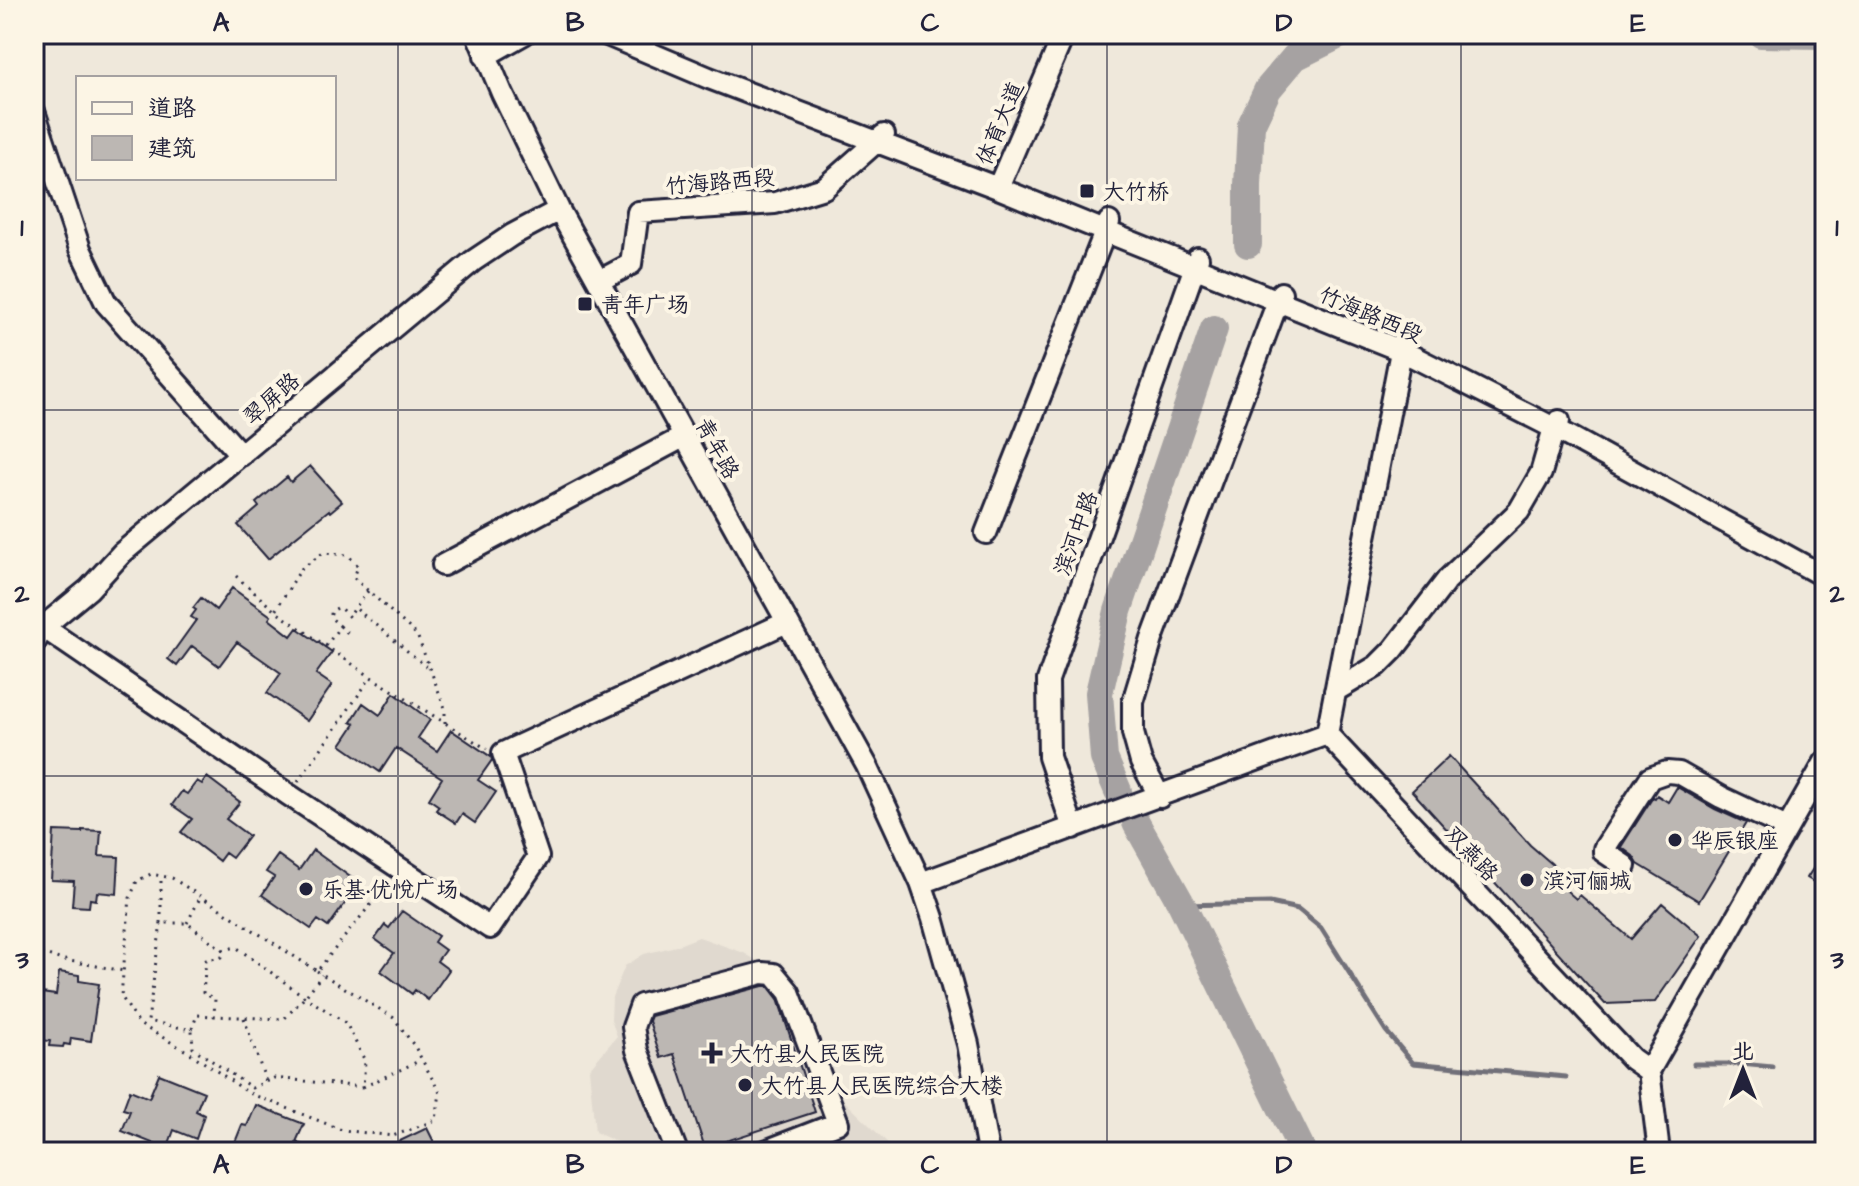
<svg xmlns="http://www.w3.org/2000/svg" width="1859" height="1186" font-family="'Architects Daughter','LXGW WenKai TC',sans-serif">
	<rect width="100%" height="100%" fill="#efe8db"/>
	<filter id="ink" filterUnits="userSpaceOnUse"><feTurbulence type="fractalNoise" baseFrequency=".0125" numOctaves="2"/><feDisplacementMap in="SourceGraphic" scale="16" xChannelSelector="R" yChannelSelector="G"/><feConvolveMatrix kernelMatrix="1 2 1 2 8 2 1 2 1" color-interpolation-filters="sRGB"/></filter>
	<g filter="url(#ink)">
		<path fill="#e0d9cf" d="M699,937L744,953L793,982L805,1006L832,1089L897,1152H638L595,1132L589,1069L617,1036L611,1020L612,997L625,966L644,954L676,946Z"/>
		<g fill="none" stroke-linecap="round" stroke-linejoin="round">
			<path stroke="#716f79" stroke-width="5" d="M1182,905L1270,903L1298,909L1321,928L1386,1031L1413,1063L1566,1077
				M1694,1064H1741L1772,1067"/>
			<path stroke="#a6a2a2" stroke-width="28" d="M1761,34L1825,35
				M1248,244V185L1251,125L1268,89L1295,57L1341,34
				M1118,791L1104,758L1099,693L1118,611L1214,329
				M1136,823L1182,905L1303,1152"/>
		</g>
		<path fill="#bcb7b3" stroke="#22223b" stroke-width="2" d="M310,466L342,502L330,512L329,510L268,559L238,525L259,507L256,503L287,477L291,482Z
			M232,588L271,616L269,619L291,636L297,628L332,652L316,674L332,685L307,721L267,693L281,673L237,642L219,666L192,646L177,666L168,659L196,620L191,617L196,610L193,608L201,598L216,610Z
			M394,693L430,720L418,738L437,751L451,730L491,757L492,760L478,780L496,792L475,823L462,814L456,823L436,810L439,806L429,799L442,778L396,748L380,772L341,745L355,724L351,722L363,703L380,715Z
			M1449,756L1530,845L1566,876L1559,884L1576,899L1580,895L1631,939L1662,903L1701,936L1655,1002L1605,1004L1412,791Z
			M207,777L240,802L226,819L249,836L232,858L225,853L219,861L181,832L192,819L172,805L182,791L187,794L197,781L202,784Z
			M1677,787L1715,809L1746,823L1699,901L1638,864L1633,856L1621,847L1653,797L1655,798L1657,795L1668,802Z
			M82,830L101,831L99,856L119,857L117,894L97,892L96,900L90,899L89,907L72,906L74,881L51,880L54,831L82,832Z
			M313,850L353,879L339,898L346,902L328,927L318,920L311,929L262,895L274,877L266,872L278,855L299,870Z
			M1825,850V889L1807,878Z
			M402,911L438,936L434,942L445,950L437,961L449,970L428,1000L415,990L412,994L381,971L394,953L375,939L385,925L389,928Z
			M59,972L79,975V981L99,984L91,1041L71,1038L70,1045L64,1044L63,1047L49,1046L50,1041L34,1039V992L56,995Z
			M763,986H768L778,999L815,1112L705,1148L674,1054L661,1058L649,1021L651,1016Z
			M159,1074L204,1092L196,1111L204,1115L196,1139L174,1130L167,1149L122,1131L130,1111L123,1109L130,1090L149,1098Z
			M256,1105L304,1124L296,1142L318,1152H251L234,1145L242,1125L247,1126Z
			M427,1128L439,1152H377Z"/>
		<g fill="none" stroke-linecap="round" stroke-linejoin="round">
			<defs>
				<path id="minor" d="M477,34L502,93L559,210L867,766L921,883L933,918L968,1044L988,1152
					M605,34L709,78L998,188L1402,351L1554,428L1825,577
					M485,56L524,34
					M34,111L80,249L106,303L241,455
					M998,188L1064,34
					M599,281L631,264L638,212L775,203L824,188L884,135
					M986,533L1109,222
					M443,565L685,436
					M43,627L289,795L490,928L538,857L503,753L787,622
					M34,644L43,627L89,589L122,553L473,261L512,235L559,210
					M1335,691L1377,666L1393,650L1447,580L1519,511L1541,473L1554,428L1559,421
					M1327,734L1632,1059L1649,1071
					M1327,734L1403,341
					M1160,797L1141,762L1133,733V702L1152,639L1281,293
					M1073,828L1049,757L1048,680L1198,258
					M1625,866L1604,852V849L1650,778L1667,772L1679,773L1721,797L1787,828
					M921,883L1327,734
					M677,1152L637,1050L633,1027L641,1005L762,973L774,974L789,992L838,1123L763,1152
					M1659,1152L1649,1071L1825,762"/>
			</defs>
			<use href="#minor" stroke="#22223b" stroke-width="26"/>
			<path stroke="#22223b" stroke-width="3" stroke-dasharray="2 6" stroke-linecap="butt" d="M236,576L275,611
				M368,591L355,608L428,668
				M340,626L349,634
				M326,646L340,626L330,617L332,611L339,607L349,617L355,608
				M445,723V708L417,635L354,578L358,566L348,555L323,553L301,569L275,611L371,677L487,749
				M298,782L371,677
				M161,923V876
				M187,923L200,898
				M34,950L59,959L124,971
				M223,950L236,947L305,997L346,1023L365,1061L363,1087L274,1078L252,1088L193,1048L192,1030L148,1021L161,923H187L223,950L222,957L206,960L203,993L215,999L214,1016L284,1019L305,997L322,975
				M317,971L394,1018L415,1047L440,1093L436,1120L393,1136L342,1130L249,1093L190,1053L139,1024L121,996L130,898L137,881L151,874L172,878L317,971L388,883
				M244,1018L266,1082
				M192,1029L197,1015L214,1016
				M363,1087L421,1060"/>
			<use href="#minor" stroke="#fcf5e5" stroke-width="20"/>
		</g>
	</g>
	<path fill="none" stroke="#22223b" stroke-width="2" stroke-opacity="0.55" d="M398,34V1152M752,34V1152M1107,34V1152M1461,34V1152M34,410H1825M34,776H1825"/>
	<g fill="#22223b" stroke="#fcf5e5" stroke-width="3">
		<rect x="1079" y="183" width="16" height="16" rx="4"/>
		<rect x="577" y="296" width="16" height="16" rx="4"/>
		<circle cx="1675" cy="840" r="8"/>
		<circle cx="1527" cy="880" r="8"/>
		<circle cx="306" cy="889" r="8"/>
		<path d="M708 1041h8v8h8v8h-8v8h-8v-8h-8v-8h8z"/>
		<circle cx="745" cy="1085" r="8"/>
	</g>
	<g text-anchor="middle" stroke-width="8" stroke-linejoin="round" paint-order="stroke">
		<g font-size="22" fill="#22223b" stroke="#fcf5e5">
			<text transform="translate(999 123) rotate(-67)" y="8">体育大道</text>
			<text transform="translate(720 181) rotate(-5)" y="8">竹海路西段</text>
			<text transform="translate(1371 314) rotate(23)" y="8">竹海路西段</text>
			<text transform="translate(271 398) rotate(-41)" y="8">翠屏路</text>
			<text transform="translate(718 448) rotate(61)" y="8">青年路</text>
			<text transform="translate(1075 533) rotate(-70)" y="8">滨河中路</text>
			<text transform="translate(1472 853) rotate(47)" y="8">双燕路</text>
		</g>
		<g font-size="22" fill="#22223b" stroke="#fcf5e5" text-anchor="start">
			<text x="1103" y="199">大竹桥</text>
			<text x="601" y="312">青年广场</text>
			<text x="1691" y="848">华辰银座</text>
			<text x="1543" y="888">滨河俪城</text>
			<text x="322" y="897">乐基•优悦广场</text>
			<text x="730" y="1061">大竹县人民医院</text>
			<text x="761" y="1093">大竹县人民医院综合大楼</text>
		</g>
	</g>
	<rect width="1859" height="1186" fill="none" stroke="#fcf5e5" stroke-width="88"/>
	<rect x="76" y="76" width="260" height="104" fill="#fcf5e5" stroke="#a5a1a1" stroke-width="2"/>
	<rect x="92" y="102" width="40" height="12" fill="#fcf5e5" stroke="#a5a1a1" stroke-width="2"/>
	<text x="148" y="116" font-size="24" fill="#22223b">道路</text>
	<rect x="92" y="136" width="40" height="24" fill="#bcb7b3" stroke="#a5a1a1" stroke-width="2"/>
	<text x="148" y="156" font-size="24" fill="#22223b">建筑</text>
	<g transform="translate(1743 1070)" stroke="#fcf5e5" stroke-width="6" paint-order="stroke">
	<path d="M0-6L14 30L0 20L-14 30Z" fill="#22223b"/>
	<text y="-12" font-size="22" font-weight="bold" text-anchor="middle" fill="#22223b">北</text>
	</g>
	<rect x="44" y="44" width="1771" height="1098" fill="none" stroke="#22223b" stroke-width="3"/>
	<g font-size="26" text-anchor="middle" font-weight="bold" fill="#22223b">
		<text x="221" y="31">A</text>
		<text x="575" y="31">B</text>
		<text x="930" y="31">C</text>
		<text x="1284" y="31">D</text>
		<text x="1638" y="31">E</text>
		<text x="22" y="236">1</text>
		<text x="1837" y="236">1</text>
		<text x="22" y="602">2</text>
		<text x="1837" y="602">2</text>
		<text x="22" y="968">3</text>
		<text x="1837" y="968">3</text>
		<text x="221" y="1173">A</text>
		<text x="575" y="1173">B</text>
		<text x="930" y="1173">C</text>
		<text x="1284" y="1173">D</text>
		<text x="1638" y="1173">E</text>
	</g>
</svg>
